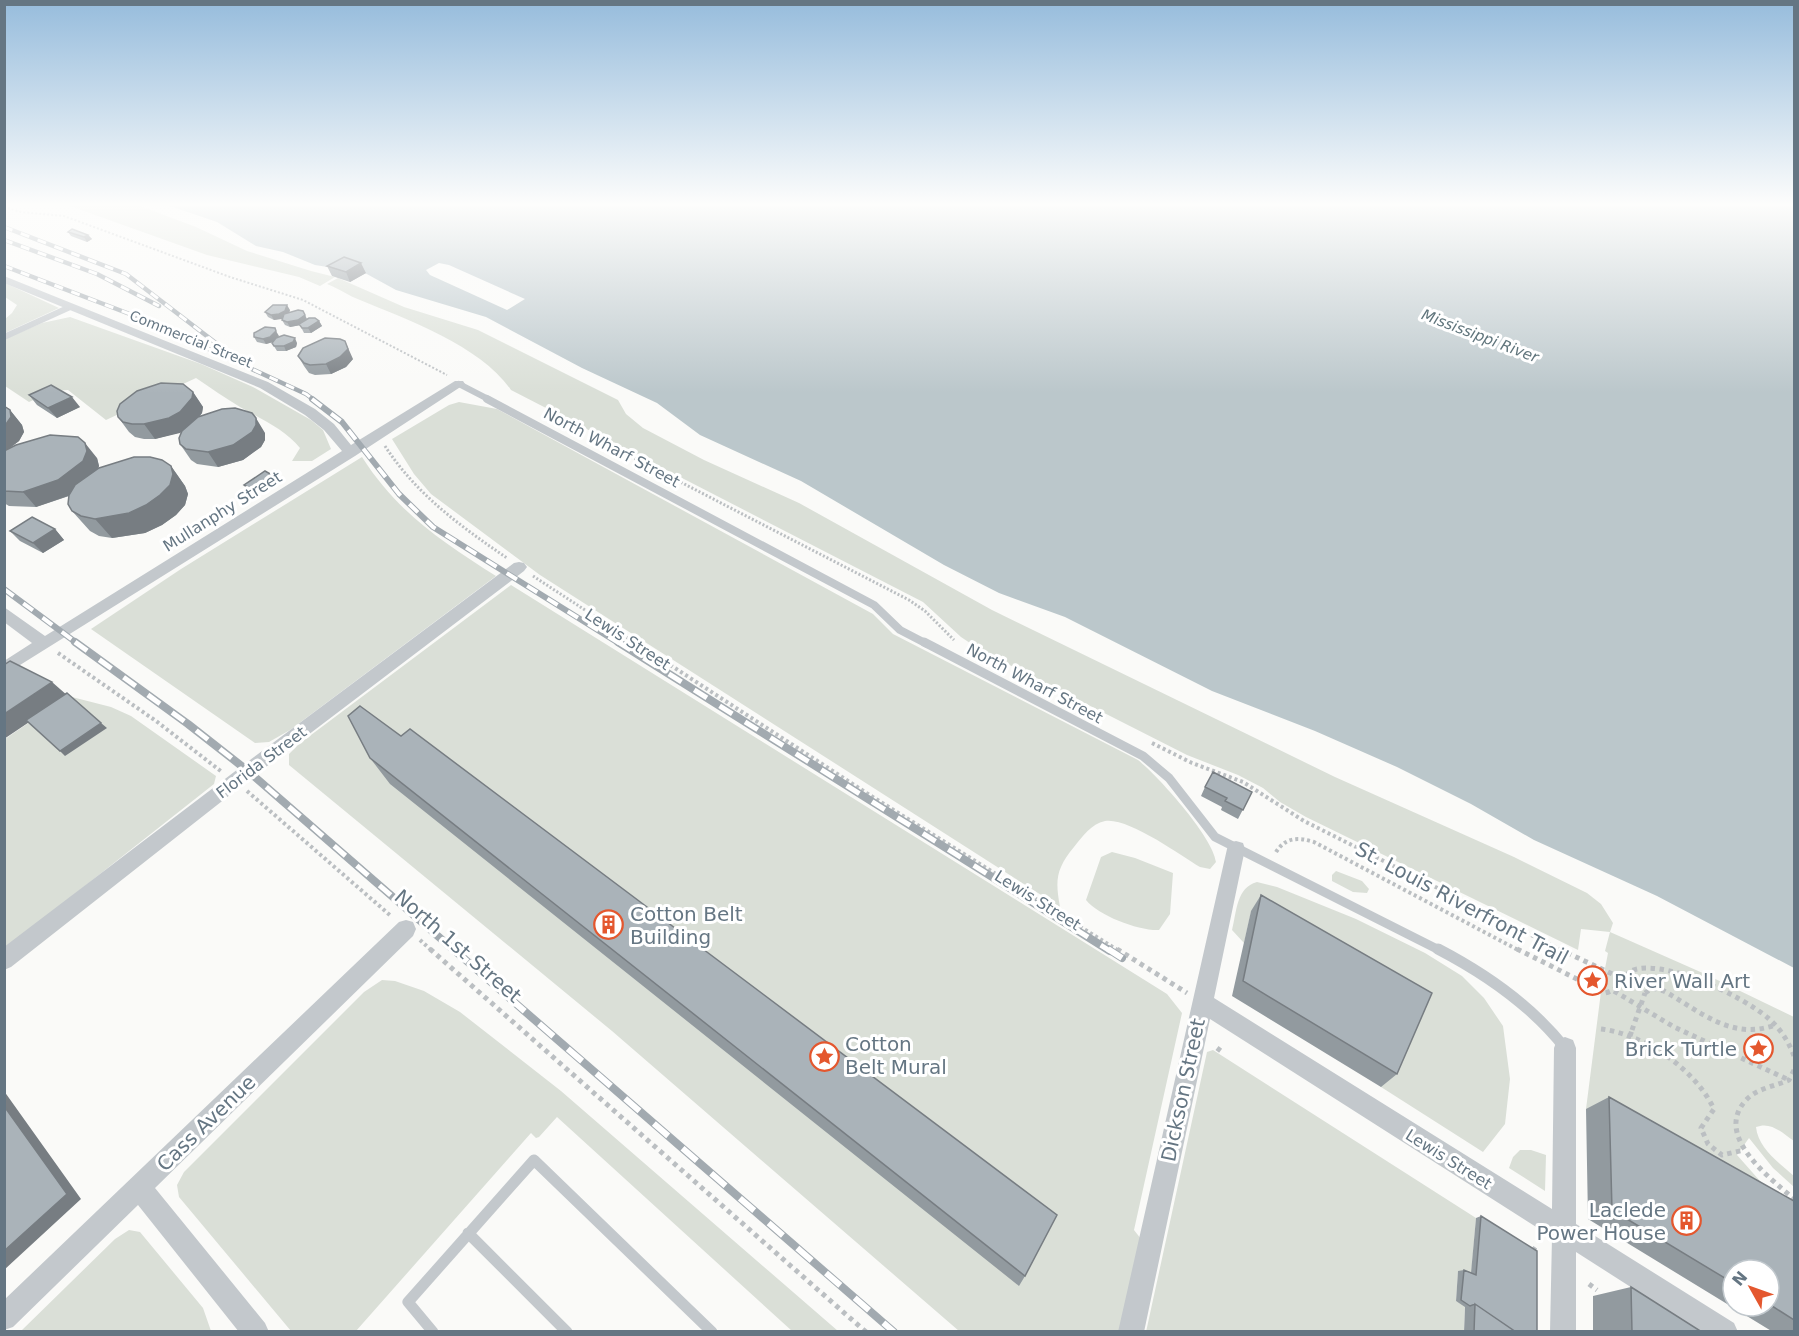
<svg xmlns="http://www.w3.org/2000/svg" width="1799" height="1336" font-family="'DejaVu Sans',sans-serif">
	<rect width="100%" height="100%" fill="#fafaf8"/>
	<path fill="#dadfd7" d="M70,206H140L196,227L247,251L311,271L335,277L320,286L299,277L207,255Z
		M338,278L404,307L478,330L618,400L626,414L643,428L704,460L799,503L992,610L1335,777L1514,857L1587,893L1601,904L1613,923L1610,932L1705,974L1794,1017V1141C1782,1133 1771,1121 1756,1127C1758,1148 1779,1163 1794,1176V1187L1773,1168L1749,1138L1737,1155L1760,1181L1794,1213L1787,1223L1586,1109L1602,984L1608,953L1605,951L1610,932L1581,929L1578,950L1306,817L1280,802L1263,788L1238,775L1187,755L982,651L961,637L923,602L511,390C481,346 408,320 360,300C349,296 338,288 327,284Z
		M5,283L59,308L5,333V319L12,313L17,305L5,297Z
		M70,317L201,364L253,387L311,420L323,430L331,449L312,461H292L300,448C285,429 261,419 240,407C225,398 211,388 196,378L106,420L68,390L53,391L29,402L5,386V339L42,323Z
		M459,402L497,409L873,614L893,634L1138,760C1159,777 1213,837 1216,862L1210,869L1200,867C1180,855 1128,817 1105,821C1091,824 1083,836 1074,847C1056,869 1055,880 1060,907L540,575L431,494L414,474L392,439L449,405Z
		M362,457C397,512 442,542 496,576L290,730L269,742L255,743L91,629L181,569Z
		M511,585L1167,994L1182,1013L1134,1230L1141,1239L1122,1331H959L612,1031L289,765V754L299,744Z
		M68,696L111,707L131,716L216,776L214,784L5,949V739Z
		M1112,852L1135,858L1173,873L1170,914L1159,930C1139,931 1099,916 1086,900L1101,857Z
		M1336,871L1362,881L1369,889L1367,893L1353,892L1332,881V875Z
		M1257,882L1277,887L1356,919L1425,953L1462,976L1484,998L1503,1026L1510,1079L1505,1124L1483,1152L1381,1087L1251,912L1244,943L1232,930C1237,911 1236,888 1257,882Z
		M382,980L395,981L424,991L460,1012L561,1091L838,1331H792L557,1117L539,1137L536,1138L531,1133L356,1331H291L179,1197L177,1185L184,1172L364,992Z
		M1213,1050L1476,1218L1471,1277L1458,1272L1456,1301L1465,1305L1464,1331L1146,1332L1207,1052Z
		M1520,1150H1531L1546,1155L1545,1191L1509,1168L1513,1157Z
		M129,1230L140,1232L203,1308L211,1331H21L115,1239Z"/>
	<path fill="#bbc7cb" d="M170,206H1794V968L1657,896L1534,840L1471,804L1397,767L1315,731L1212,691L1065,617L999,593L944,565L801,481L700,435L657,403L582,368L486,317L396,290L365,273L315,265L283,252L256,246L217,222Z"/>
	<path fill="#fafaf8" d="M439,263L449,265L525,299L507,310L430,275L426,270Z"/>
	<g fill="none" stroke-linecap="round" stroke-linejoin="round">
		<path stroke="#bbbfc2" stroke-width="2" stroke-dasharray="2 2" stroke-linecap="butt" d="M4,207L21,212L64,216L230,277L303,300L447,375"/>
		<path stroke="#bbbfc2" stroke-width="3" stroke-dasharray="2 2" stroke-linecap="butt" d="M599,440L909,600L925,611L954,640
			M385,446C416,494 460,526 507,558
			M533,576L637,644"/>
		<path stroke="#bbbfc2" stroke-width="4" stroke-dasharray="3 3" stroke-linecap="butt" d="M635,642L868,794L1119,951
			M58,653L156,721L222,772
			M1152,743L1192,763L1243,782L1304,821L1563,951
			M247,791L391,916
			M1276,852C1286,837 1298,837 1314,842L1520,951
			M420,940L432,951"/>
		<path stroke="#bbbfc2" stroke-width="5" stroke-dasharray="4.5 4.5" stroke-linecap="butt" d="M430,949L866,1332
			M1117,949L1187,993
			M1517,949L1605,993C1623,989 1622,972 1637,969C1671,962 1742,996 1768,1018C1780,1028 1789,1042 1794,1056
			M1559,949L1623,979
			M1614,991L1674,1027L1789,1080
			M1645,993L1652,988L1664,991C1700,1011 1731,1041 1775,1025
			M1601,1029C1644,1034 1695,1069 1714,1109L1701,1128L1708,1144L1722,1155L1744,1150
			M1630,1036L1632,1030
			M1217,1048L1221,1051
			M1794,1070L1789,1080C1776,1086 1758,1088 1747,1099C1712,1135 1769,1177 1794,1199
			M1532,1248L1538,1252
			M1589,1284L1597,1290"/>
		<path stroke="#c3c8cc" stroke-width="6" d="M4,337L70,307
			M459,384L490,400"/>
		<path stroke="#c3c8cc" stroke-width="8" d="M487,399L874,605L900,630L927,644"/>
		<path stroke="#c3c8cc" stroke-width="9" d="M924,642L1143,756L1169,778L1215,837L1441,951"/>
		<path stroke="#c3c8cc" stroke-width="11" d="M1438,949C1486,974 1531,1005 1565,1048
			M468,1233L567,1332
			M433,1332L408,1302L534,1160L712,1332"/>
		<path fill="#c3c8cc" fill-rule="evenodd" d="M4,276L268,382L315,409L334,424L351,445L455,381H463L465,384L355,456L4,675V661L32,643L4,622V607L45,636L342,451L324,430L305,415L260,388L4,283Z
			M519,562L524,563L527,567L524,571L254,776L11,967L4,970V947L242,766L514,563Z
			M1236,841L1243,843L1245,849L1214,998L1552,1209L1554,1048L1557,1040L1565,1037L1573,1040L1576,1048V1224L1734,1323L1738,1332H1701L1576,1252V1332H1550L1552,1237L1210,1019L1144,1332H1118L1227,849L1229,843Z
			M406,920L413,922L416,929L413,936L155,1188L265,1323L269,1332H239L138,1205L13,1327L4,1330V1300L399,922Z"/>
		<defs>
			<path id="rail-far3" d="M4,227L126,274L225,350
				M4,240L97,274L159,306
				M4,266L148,321L306,394L314,400"/>
			<path id="rail-far2" d="M312,399L342,422L399,494L433,527L620,644
				M4,589L78,644"/>
			<path id="rail-far1" d="M75,642L188,724L248,771L455,951
				M618,642L1110,951"/>
			<path id="rail" d="M453,949L894,1332
				M1108,949L1122,958"/>
		</defs>
		<use href="#rail-far3" stroke="#a2aab0" stroke-width="4.5"/>
		<use href="#rail-far2" stroke="#a2aab0" stroke-width="6"/>
		<use href="#rail-far1" stroke="#a2aab0" stroke-width="8"/>
		<use href="#rail" stroke="#a2aab0" stroke-width="8"/>
		<use href="#rail-far3" stroke="#fff" stroke-width="3" stroke-dasharray="9" stroke-linecap="butt"/>
		<use href="#rail-far2" stroke="#fff" stroke-width="4" stroke-dasharray="12" stroke-linecap="butt"/>
		<use href="#rail-far1" stroke="#fff" stroke-width="5" stroke-dasharray="15" stroke-linecap="butt"/>
		<use href="#rail" stroke="#fff" stroke-width="6" stroke-dasharray="19" stroke-linecap="butt"/>
		<path stroke="#bbbfc2" stroke-width="5" stroke-dasharray="4.5 4.5" stroke-linecap="butt" d="M1632,1030L1645,993"/>
	</g>
	<path fill="#929a9f" fill-rule="evenodd" d="M68,232L88,235L92,239L87,242L71,236Z
		M327,266L366,273L350,282L332,276Z
		M290,310L289,313L303,311L307,319L319,321L322,326L311,333H304L300,325L290,327L285,325L282,320L283,318L274,320L268,317L265,312Z
		M279,336L278,337L297,343L296,347L286,351H277L272,343L273,342L266,344L257,342L254,337Z
		M298,356L353,359L346,367L331,374L315,375L309,373L304,366Z
		M193,392L203,407L202,413L200,416L265,433V440L261,447L243,460L218,467L197,464L191,460L180,444L181,432L155,439H144L135,437L129,432L118,417Z
		M29,395L80,407L57,418L37,405Z
		M4,406L10,410L22,425L24,432L19,441L9,449L97,458L99,466L98,469L171,466L185,486L188,494L185,505L176,515L162,525L145,533L112,538L99,536L90,531L72,511L69,496L36,507L9,506L4,503Z
		M274,476L277,481L256,495L247,490L244,485Z
		M55,529L64,540L43,553L20,541L10,531Z
		M370,758L1025,1276L1019,1286L390,784Z
		M1205,787L1252,792L1238,819L1221,810L1222,807L1201,796Z
		M1261,895L1397,1074L1381,1087L1232,996L1251,911Z
		M1609,1097L1794,1201V1332H1773L1588,1219L1586,1109ZM1733,1270H1769V1306H1733Z
		M1481,1216L1537,1332H1464L1465,1307L1456,1301L1458,1271L1464,1270L1471,1273L1476,1218Z
		M1631,1287L1702,1332H1593V1296Z"/>
	<path fill="#777d82" d="M88,235L92,239L87,242L84,237Z
		M361,263L366,273L350,282L346,272Z
		M287,305L290,310L288,316L282,319L274,320L271,315Z
		M305,315L307,320L301,325L290,327L287,322Z
		M319,321L322,326L311,333L308,328Z
		M276,331L279,336L273,342L266,344L263,339Z
		M295,338L297,343L296,347L286,351L284,346Z
		M345,341L353,359L346,367L331,374L326,364Z
		M193,392L203,407L202,413L190,427L180,433L155,439L144,424Z
		M72,397L80,407L57,418L48,408Z
		M10,410L22,425L24,432L19,441L4,452V427Z
		M256,418L265,433V440L261,447L243,460L218,467L208,452Z
		M85,443L97,458L99,466L95,476L71,495L36,507L23,492Z
		M171,466L185,486L188,494L185,505L176,515L162,525L145,533L112,538L95,519Z
		M274,476L277,481L256,495L252,490Z
		M55,529L64,540L43,553L33,543Z
		M52,682L68,696L4,739V714Z
		M101,723L107,728L65,756L60,751Z
		M4,1091L81,1199L4,1270Z"/>
	<path fill="#aab3b9" stroke="#777d82" stroke-width="1.5" d="M72,229L88,235L84,237L68,232Z
		M344,257L361,263L346,272L327,266Z
		M273,305H287L285,311L279,314L271,315L265,312Z
		M298,310L303,311L305,315L298,320L287,322L282,320L284,314Z
		M309,318H315L319,321L308,328H302L299,324Z
		M265,327L275,328L276,331L270,337L263,339L254,337V333Z
		M284,335L295,338L293,342L284,346H274L272,343L276,338Z
		M325,338L340,339L345,341L348,349L340,357L326,364L310,365L304,363L298,356L303,348Z
		M161,383L183,384L193,392L192,398L180,412L169,418L144,424H132L123,422L118,417L117,411L120,404L137,391Z
		M51,385L72,397L48,408L29,395Z
		M4,406L10,410L11,417L4,427Z
		M235,408L252,413L256,418V425L252,432L233,445L208,452L186,449L180,444L179,438L182,431L198,417L222,409Z
		M50,435L78,437L85,443L87,451L83,461L58,480L23,492L4,491V451L16,445Z
		M134,457H150L162,460L171,466L173,474L170,485L160,495L146,505L129,513L95,519L81,516L72,511L68,504L69,495L75,485L99,468Z
		M265,471L274,476L252,490L244,485Z
		M32,517L55,529L33,543L10,531Z
		M10,661L52,682L4,714V665Z
		M67,693L101,723L60,751L26,720Z
		M360,706L401,736L410,729L1057,1215L1025,1276L370,758L348,716Z
		M1213,772L1252,792L1243,810L1225,801L1227,798L1205,787Z
		M1261,895L1432,993L1397,1074L1243,981Z
		M1609,1097L1794,1201V1320L1769,1304V1270H1733V1283L1612,1210Z
		M4,1106L67,1194L4,1251Z
		M1481,1216L1537,1251V1332H1516L1475,1304L1470,1306L1461,1300L1464,1270L1476,1275Z
		M1631,1287L1702,1332H1632Z
		M1475,1304L1516,1332H1474Z"/>
	<linearGradient id="sky" x2="0" y2="1"><stop stop-color="#96bcdc"/><stop offset="0.52" stop-color="#fdfdfc"/><stop offset="1" stop-color="#fdfdfc" stop-opacity="0"/></linearGradient>
	<rect width="1799" height="393" fill="url(#sky)"/>
	<defs>
		<symbol id="building-ring" viewBox="-11 -11 22 22"><circle r="9.5" fill="#fff" stroke="#e4572e" stroke-width="1.5"/><path d="M-4-6H4V6H1V3H-1V6H-4ZM-2.5-4.3h1.7v1.8h-1.7ZM.8-4.3h1.7v1.8H.8ZM-2.5-1h1.7V.8h-1.7ZM.8-1h1.7V.8H.8Z" fill="#e4572e"/></symbol>
		<symbol id="sight-ring" viewBox="-11 -11 22 22"><circle r="9.5" fill="#fff" stroke="#e4572e" stroke-width="1.5"/><path d="M0-6L1.8-2.2L6-1.7L2.9 1.2L3.7 5.4L0 3.3L-3.7 5.4L-2.9 1.2L-6-1.7L-1.8-2.2Z" fill="#e4572e"/></symbol>
	</defs>
	<g fill-rule="evenodd">
		<use href="#building-ring" x="592" y="908" width="33" height="33"/>
		<use href="#sight-ring" x="1576" y="964" width="33" height="33"/>
		<use href="#sight-ring" x="1742" y="1032" width="33" height="33"/>
		<use href="#sight-ring" x="808" y="1040" width="33" height="33"/>
		<use href="#building-ring" x="1670" y="1204" width="33" height="33"/>
	</g>
	<g text-anchor="middle" stroke-width="6" stroke-linejoin="round" paint-order="stroke">
		<g font-size="14" fill="#657683" stroke="#fff">
			<text transform="translate(191 339) rotate(22)" y="5">Commercial Street</text>
		</g>
		<g font-size="15" font-style="italic" fill="#60757c" stroke="#fff">
			<text transform="translate(1480 336) rotate(21)" y="5">Mississippi River</text>
		</g>
		<g font-size="16" fill="#657683" stroke="#fff">
			<text transform="translate(612 447) rotate(28)" y="6">North Wharf Street</text>
			<text transform="translate(222 511) rotate(-32)" y="6">Mullanphy Street</text>
			<text transform="translate(628 639) rotate(33)" y="6">Lewis Street</text>
			<text transform="translate(1035 683) rotate(28)" y="6">North Wharf Street</text>
			<text transform="translate(261 762) rotate(-37)" y="6">Florida Street</text>
			<text transform="translate(1038 900) rotate(32)" y="6">Lewis Street</text>
			<text transform="translate(1449 1159) rotate(32)" y="6">Lewis Street</text>
		</g>
		<g font-size="20" fill="#657683" stroke="#fff">
			<text transform="translate(1462 903) rotate(28)" y="7">St. Louis Riverfront Trail</text>
			<text transform="translate(458 946) rotate(41)" y="7">North 1st Street</text>
			<text transform="translate(1183 1090) rotate(-78)" y="7">Dickson Street</text>
			<text transform="translate(206 1123) rotate(-44)" y="7">Cass Avenue</text>
		</g>
		<g font-size="20" fill="#657683" stroke="#fff" text-anchor="start">
			<text x="630" y="921">Cotton Belt<tspan x="630" dy="23">Building</tspan></text>
			<text x="1614" y="988">River Wall Art</text>
			<text x="845" y="1051">Cotton<tspan x="845" dy="23">Belt Mural</tspan></text>
			<text x="1737" y="1056" text-anchor="end">Brick Turtle</text>
			<text x="1666" y="1217" text-anchor="end">Laclede<tspan x="1666" dy="23">Power House</tspan></text>
		</g>
	</g>
	<rect width="1799" height="1336" fill="none" stroke="#657683" stroke-width="12"/>
	<g transform="translate(1751 1288) rotate(310)"><circle r="28" fill="#ffffff" stroke="#c1c8cd" stroke-width="1.5"/>
	<path d="M0-4.5L10 22L0 15L-10 22Z" fill="#e4572e"/>
	<text y="-9" font-size="16" font-weight="bold" text-anchor="middle" fill="#657683">N</text>
	</g>
</svg>
